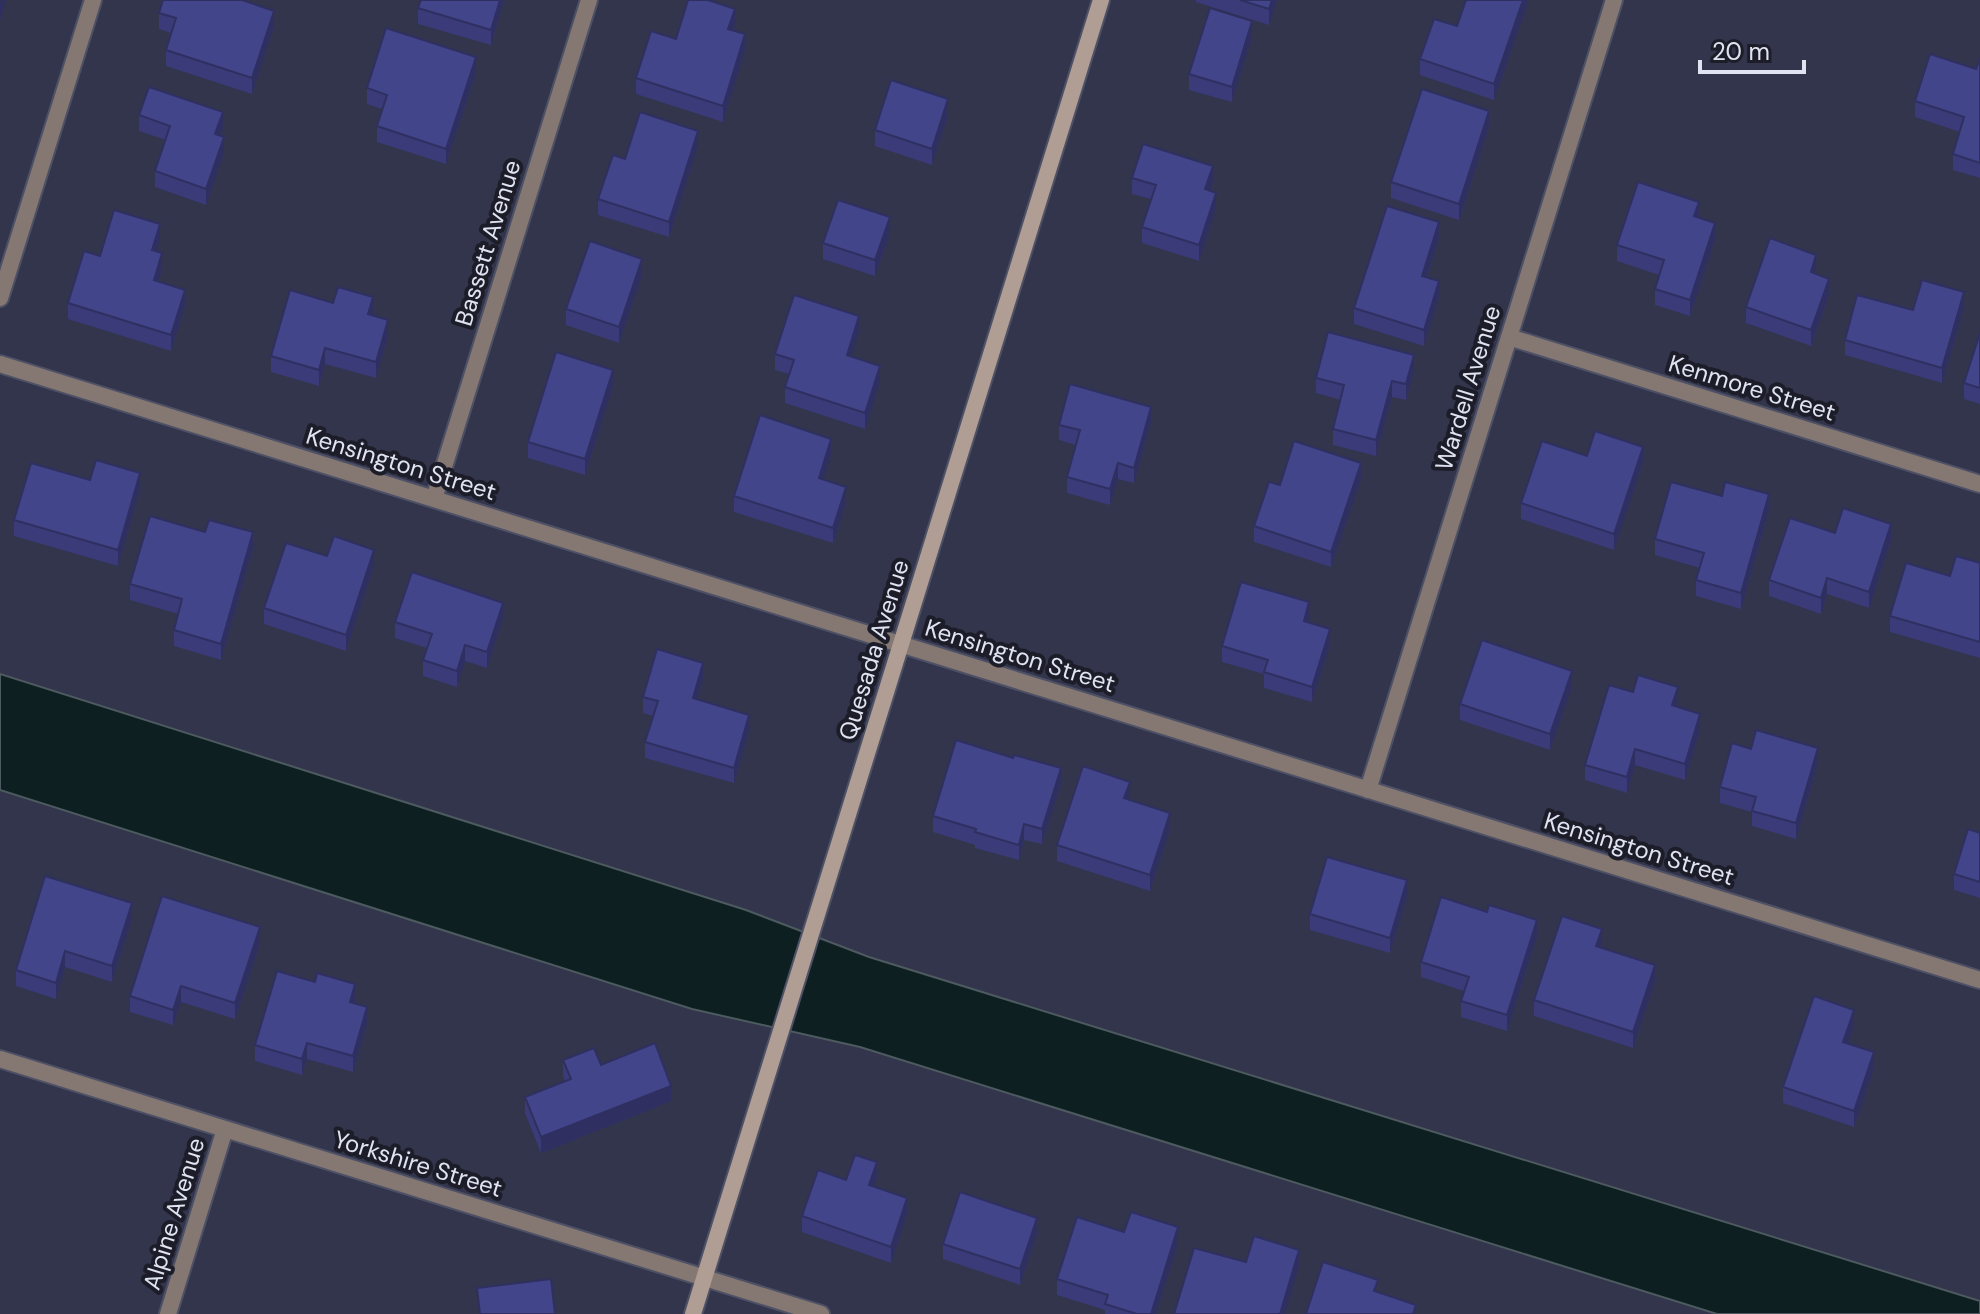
<svg xmlns="http://www.w3.org/2000/svg" width="1980" height="1314" font-family="'DM Sans',sans-serif">
	<rect width="100%" height="100%" fill="#32354b"/>
	<path fill="#0e1f21" stroke="#4d5a5f" stroke-width="2" d="M0,674L746,910L869,957L1980,1301V1314H1717L860,1047L692,1009L0,790Z"/>
	<g fill="none" stroke-linecap="round" stroke-linejoin="round">
		<defs>
			<path id="street" d="M0,298L93,0
				M1509,337L1980,484
				M0,364L1980,980
				M434,499L589,0
				M1368,790L1614,0
				M0,1059L821,1314
				M168,1314L225,1129"/>
			<path id="secondary" d="M693,1314L1101,0"/>
		</defs>
		<use href="#street" stroke="#4e5166" stroke-width="20"/>
		<use href="#secondary" stroke="#4e5166" stroke-width="20"/>
		<use href="#street" stroke="#857872" stroke-width="16"/>
		<use href="#secondary" stroke="#b09d93" stroke-width="16"/>
	</g>
	<path fill="#3a3b78" d="M504,0L491,45L418,24V8Z
		M1196,0H1277L1269,25L1196,2Z
		M1527,0V5L1494,100L1420,75V59Z
		M159,13L274,26L252,94L166,66V50L171,33L159,29Z
		M735,24L733,30L745,50L723,122L636,94V78L676,39Z
		M1252,37L1232,102L1189,90V74Z
		M1980,58V178L1953,170V154L1960,132L1915,117V101L1976,69Z
		M476,73L446,164L377,142V126L382,109L367,104V88Z
		M139,115L223,128L220,136L224,153L206,205L155,187V171L166,140L139,131Z
		M948,115L932,165L875,146V130Z
		M1489,127L1459,220L1391,198V182Z
		M698,146L669,237L598,215V199Z
		M1132,178L1213,182L1210,191L1216,208L1199,261L1142,243V227L1151,199L1132,194Z
		M1699,218L1715,239L1690,316L1655,305V289L1659,275L1617,261V245Z
		M890,233L875,276L823,259V243Z
		M1439,238L1427,277L1439,297L1424,346L1354,324V308Z
		M160,240L156,251L162,269L158,282L185,306L171,351L68,319V303L100,256Z
		M1816,271L1815,274L1829,295L1811,346L1746,323V307Z
		M642,275L619,343L566,325V309Z
		M333,303L373,313L372,315L388,336L376,378L325,364L319,386L271,372V356Z
		M1964,308L1942,383L1845,355V340L1913,310Z
		M859,332L851,356L880,382L865,429L785,403V387L789,374L775,370V354Z
		M1980,333V404L1964,399V383Z
		M1414,371L1406,400L1392,397L1376,456L1333,445V429L1341,400L1316,393V378Z
		M613,386L585,475L528,458V442Z
		M1151,422L1134,483L1118,479L1110,505L1067,493V477L1076,445L1059,440V425Z
		M831,455L823,480L846,503L833,543L734,512V496Z
		M1587,456L1643,462L1614,550L1521,519V503Z
		M1361,479L1331,567L1254,542V526L1280,485Z
		M90,480L140,489L118,566L14,536V520Z
		M1769,510L1741,609L1696,596V580L1700,568L1655,555V539Z
		M1835,533L1891,540L1869,608L1827,594L1821,614L1769,596V580Z
		M253,548L221,660L174,646V630L178,614L130,600V584Z
		M327,556L374,565L346,651L264,624V608Z
		M1980,563V658L1890,632V616L1950,576Z
		M503,618L487,668L465,661L457,687L423,676V660L427,648L395,638V622Z
		M1309,618L1308,622L1330,644L1312,702L1264,688V674L1222,662V646Z
		M703,678L697,699L749,731L734,783L645,758V742L653,716L643,713V697Z
		M1572,686L1550,750L1460,720V704Z
		M1633,692L1678,703L1677,707L1700,730L1685,780L1635,765L1627,793L1585,780V765Z
		M1751,749L1818,763L1796,839L1752,826V812L1720,803V787Z
		M1061,784L1042,844L1024,840L1019,860L975,848V845L933,832V816Z
		M1130,798L1129,800L1170,829L1150,891L1057,861V845Z
		M1980,833V898L1954,890V874Z
		M1407,896L1390,953L1310,930V914Z
		M132,919L112,982L65,967L56,999L16,986V970Z
		M1537,936L1507,1031L1461,1017V1001L1464,991L1421,977V962Z
		M260,943L235,1019L181,1002L173,1025L130,1012V996Z
		M1602,945L1601,948L1655,981L1633,1048L1534,1016V1000Z
		M355,1000L354,1003L367,1023L353,1072L307,1059L302,1075L255,1061V1045Z
		M1854,1025L1848,1043L1874,1068L1854,1127L1783,1103V1087Z
		M563,1060L601,1065L671,1101L541,1153L525,1113V1097L565,1081L563,1076Z
		M877,1178L874,1187L907,1214L891,1263L802,1232V1216L846,1180Z
		M1124,1232L1178,1243L1156,1314H1105V1310L1057,1295V1279Z
		M1037,1234L1020,1285L943,1259V1244Z"/>
	<path fill="#2f3061" d="M1,0H6L0,20V4Z
		M500,0H504L491,45V30Z
		M1272,0H1277L1269,25V9Z
		M1523,0H1527V5L1494,100V84Z
		M735,9V24L728,45V29Z
		M274,11V26L252,94V78Z
		M1252,21V37L1232,102V87Z
		M745,34V50L723,122V106Z
		M476,57V73L446,164V149Z
		M948,99V115L932,165V149Z
		M1489,111V127L1459,220V204Z
		M223,112V128L215,150V134Z
		M698,131V146L669,237V222Z
		M224,137V153L206,205V189Z
		M1213,166V182L1205,205V189Z
		M1216,193V208L1199,261V245Z
		M1699,202V218L1694,216Z
		M890,217V233L875,276V260Z
		M1439,222V238L1422,292V276Z
		M1715,223V239L1690,316V300Z
		M160,224V240L152,265V250Z
		M162,253V269L154,296V280Z
		M1816,255V271L1811,288V272Z
		M642,259V275L619,343V327Z
		M1829,279V295L1811,346V330Z
		M1439,281V297L1424,346V330Z
		M185,290V306L171,351V335Z
		M1964,292V308L1942,383V368Z
		M373,297V313L368,330V314Z
		M859,316V332L847,371V355Z
		M388,320V336L376,378V362Z
		M325,348V364L319,386V370Z
		M1414,355V371L1406,400V384Z
		M880,366V382L865,429V413Z
		M613,370V386L585,475V459Z
		M1392,381V397L1376,456V440Z
		M1151,407V422L1134,483V468Z
		M831,439V455L819,494V478Z
		M1643,447V462L1614,550V534Z
		M1118,463V479L1110,505V489Z
		M1361,463V479L1331,567V552Z
		M140,473V489L118,566V550Z
		M846,487V503L833,543V528Z
		M1769,494V510L1741,609V593Z
		M1891,524V540L1869,608V592Z
		M253,532V548L221,660V644Z
		M374,550V565L346,651V635Z
		M1827,578V594L1821,614V598Z
		M1309,602V618L1304,637V621Z
		M503,603V618L487,668V652Z
		M1330,629V644L1312,702V687Z
		M465,645V661L457,687V671Z
		M703,663V678L693,714V698Z
		M1572,671V686L1550,750V734Z
		M1678,687V703L1672,721V705Z
		M1700,714V730L1685,780V764Z
		M749,715V731L734,783V768Z
		M1818,748V763L1796,839V823Z
		M1635,749V765L1627,793V777Z
		M1061,768V784L1042,844V829Z
		M1130,782V798L1124,814V798Z
		M1170,813V829L1150,891V875Z
		M1024,824V840L1019,860V845Z
		M1407,880V896L1390,953V938Z
		M132,903V919L112,982V966Z
		M1537,920V936L1507,1031V1015Z
		M260,927V943L235,1019V1003Z
		M1602,929V945L1596,962V946Z
		M65,951V967L56,999V983Z
		M1655,965V981L1633,1048V1032Z
		M355,984V1000L350,1018V1002Z
		M181,986V1002L173,1025V1010Z
		M367,1007V1023L353,1072V1056Z
		M1854,1010V1025L1843,1058V1042Z
		M307,1043V1059L302,1075V1059Z
		M1874,1052V1068L1854,1127V1111Z
		M671,1086V1101L541,1153V1137Z
		M877,1162V1178L869,1201V1185Z
		M907,1198V1214L891,1263V1247Z
		M1037,1218V1234L1020,1285V1269Z
		M1178,1227V1243L1156,1314H1151Z
		M1299,1250V1266L1285,1314H1280Z"/>
	<path fill="#43458b" stroke="#2f3061" stroke-width="2" d="M163,0H242L274,11L252,78L166,50L176,18L159,13Z
		M421,0H500L491,30L418,8Z
		M688,0H708L735,9L728,29L745,34L723,106L636,78L651,31L676,39Z
		M1240,0H1272L1269,9Z
		M1466,0H1523L1494,84L1420,59L1434,19L1457,26Z
		M1210,8L1252,21L1232,87L1189,74Z
		M386,28L476,57L446,149L377,126L387,95L367,88Z
		M1930,54L1976,69L1980,58V163L1953,154L1964,117L1915,101Z
		M891,80L948,99L932,149L875,130Z
		M149,87L223,112L215,134L224,137L206,189L155,171L170,126L139,115Z
		M1422,89L1489,111L1459,204L1391,182Z
		M640,112L698,131L669,222L598,199L613,155L625,159Z
		M1143,144L1213,166L1205,189L1216,193L1199,245L1142,227L1156,185L1132,178Z
		M1638,182L1699,202L1694,216L1715,223L1690,300L1655,289L1664,260L1617,245Z
		M838,200L890,217L875,260L823,243Z
		M1387,206L1439,222L1422,276L1439,281L1424,330L1354,308Z
		M114,210L160,224L152,250L162,253L154,280L185,290L171,335L68,303L84,251L100,256Z
		M1770,238L1816,255L1811,272L1829,279L1811,330L1746,307Z
		M590,241L642,259L619,327L566,309Z
		M1922,280L1964,292L1942,368L1845,340L1857,295L1913,310Z
		M338,287L373,297L368,314L388,320L376,362L325,348L319,370L271,356L290,290L333,303Z
		M794,295L859,316L847,355L880,366L865,413L785,387L794,360L775,354Z
		M1328,332L1414,355L1406,384L1392,381L1376,440L1333,429L1344,385L1316,378Z
		M1980,333V388L1964,383Z
		M556,352L613,370L585,459L528,442Z
		M1070,384L1151,407L1134,468L1118,463L1110,489L1067,477L1080,430L1059,425Z
		M760,415L831,439L819,478L846,487L833,528L734,496Z
		M1595,431L1643,447L1614,534L1521,503L1542,441L1587,456Z
		M1294,441L1361,463L1331,552L1254,526L1269,482L1280,485Z
		M96,460L140,473L118,550L14,520L31,463L90,480Z
		M1671,482L1722,496L1725,482L1769,494L1741,593L1696,580L1704,553L1655,539Z
		M1843,508L1891,524L1869,592L1827,578L1821,598L1769,580L1790,518L1835,533Z
		M150,516L205,532L209,520L253,532L221,644L174,630L182,599L130,584Z
		M334,536L374,550L346,635L264,608L286,543L327,556Z
		M1956,556L1980,563V642L1890,616L1906,563L1950,576Z
		M412,572L503,603L487,652L465,645L457,671L423,660L432,634L395,622Z
		M1241,582L1309,602L1304,621L1330,629L1312,687L1264,672L1268,660L1222,646Z
		M1482,640L1572,671L1550,734L1460,704Z
		M657,649L703,663L693,698L749,715L734,768L645,742L658,701L643,697Z
		M1638,675L1678,687L1672,705L1700,714L1685,764L1635,749L1627,777L1585,765L1609,685L1633,692Z
		M1756,730L1818,748L1796,823L1752,811L1756,797L1720,787L1732,743L1751,749Z
		M956,740L1013,758L1014,755L1061,768L1042,829L1024,824L1019,845L975,832L976,829L933,816Z
		M1083,766L1130,782L1124,798L1170,813L1150,875L1057,845Z
		M1968,829L1980,833V882L1954,874Z
		M1327,857L1407,880L1390,938L1310,914Z
		M45,876L132,903L112,966L65,951L56,983L16,970Z
		M162,896L260,927L235,1003L181,986L173,1010L130,996Z
		M1441,897L1487,912L1489,905L1537,920L1507,1015L1461,1001L1469,977L1421,962Z
		M1562,916L1602,929L1596,946L1655,965L1633,1032L1534,1000Z
		M277,971L315,982L317,973L355,984L350,1002L367,1007L353,1056L307,1043L302,1059L255,1045Z
		M1814,996L1854,1010L1843,1042L1874,1052L1854,1111L1783,1087Z
		M655,1043L671,1086L541,1137L525,1097L571,1079L563,1060L594,1048L601,1065Z
		M855,1155L877,1162L869,1185L907,1198L891,1247L802,1216L818,1170L846,1180Z
		M960,1192L1037,1218L1020,1269L943,1244Z
		M1131,1212L1178,1227L1151,1314H1137L1105,1304L1108,1295L1057,1279L1077,1217L1124,1232Z
		M1254,1236L1299,1250L1280,1314H1174L1194,1248L1246,1262Z
		M1323,1262L1378,1280L1374,1291L1416,1305L1413,1314H1306Z
		M551,1279L555,1314H480L477,1288Z"/>
	<g text-anchor="middle" stroke-width="8" stroke-linejoin="round" paint-order="stroke">
		<g font-size="24" fill="#e0e3f1" stroke="#1c1d28">
			<text transform="translate(488 243) rotate(-73)" y="8">Bassett Avenue</text>
			<text transform="translate(1468 388) rotate(-73)" y="8">Wardell Avenue</text>
			<text transform="translate(1752 388) rotate(17)" y="8">Kenmore Street</text>
			<text transform="translate(401 464) rotate(17)" y="8">Kensington Street</text>
			<text transform="translate(874 650) rotate(-73)" y="8">Quesada Avenue</text>
			<text transform="translate(1020 656) rotate(17)" y="8">Kensington Street</text>
			<text transform="translate(1639 849) rotate(17)" y="8">Kensington Street</text>
			<text transform="translate(418 1164) rotate(17)" y="8">Yorkshire Street</text>
			<text transform="translate(174 1214) rotate(-73)" y="8">Alpine Avenue</text>
		</g>
	</g>
	<path d="M1700 60v12h104v-12" fill="none" stroke="#e0e3f1" stroke-width="4"/>
	<text x="1712" y="60" font-size="24" fill="#e0e3f1" stroke="#1c1d28" stroke-width="6" paint-order="stroke">20 m</text>
</svg>
